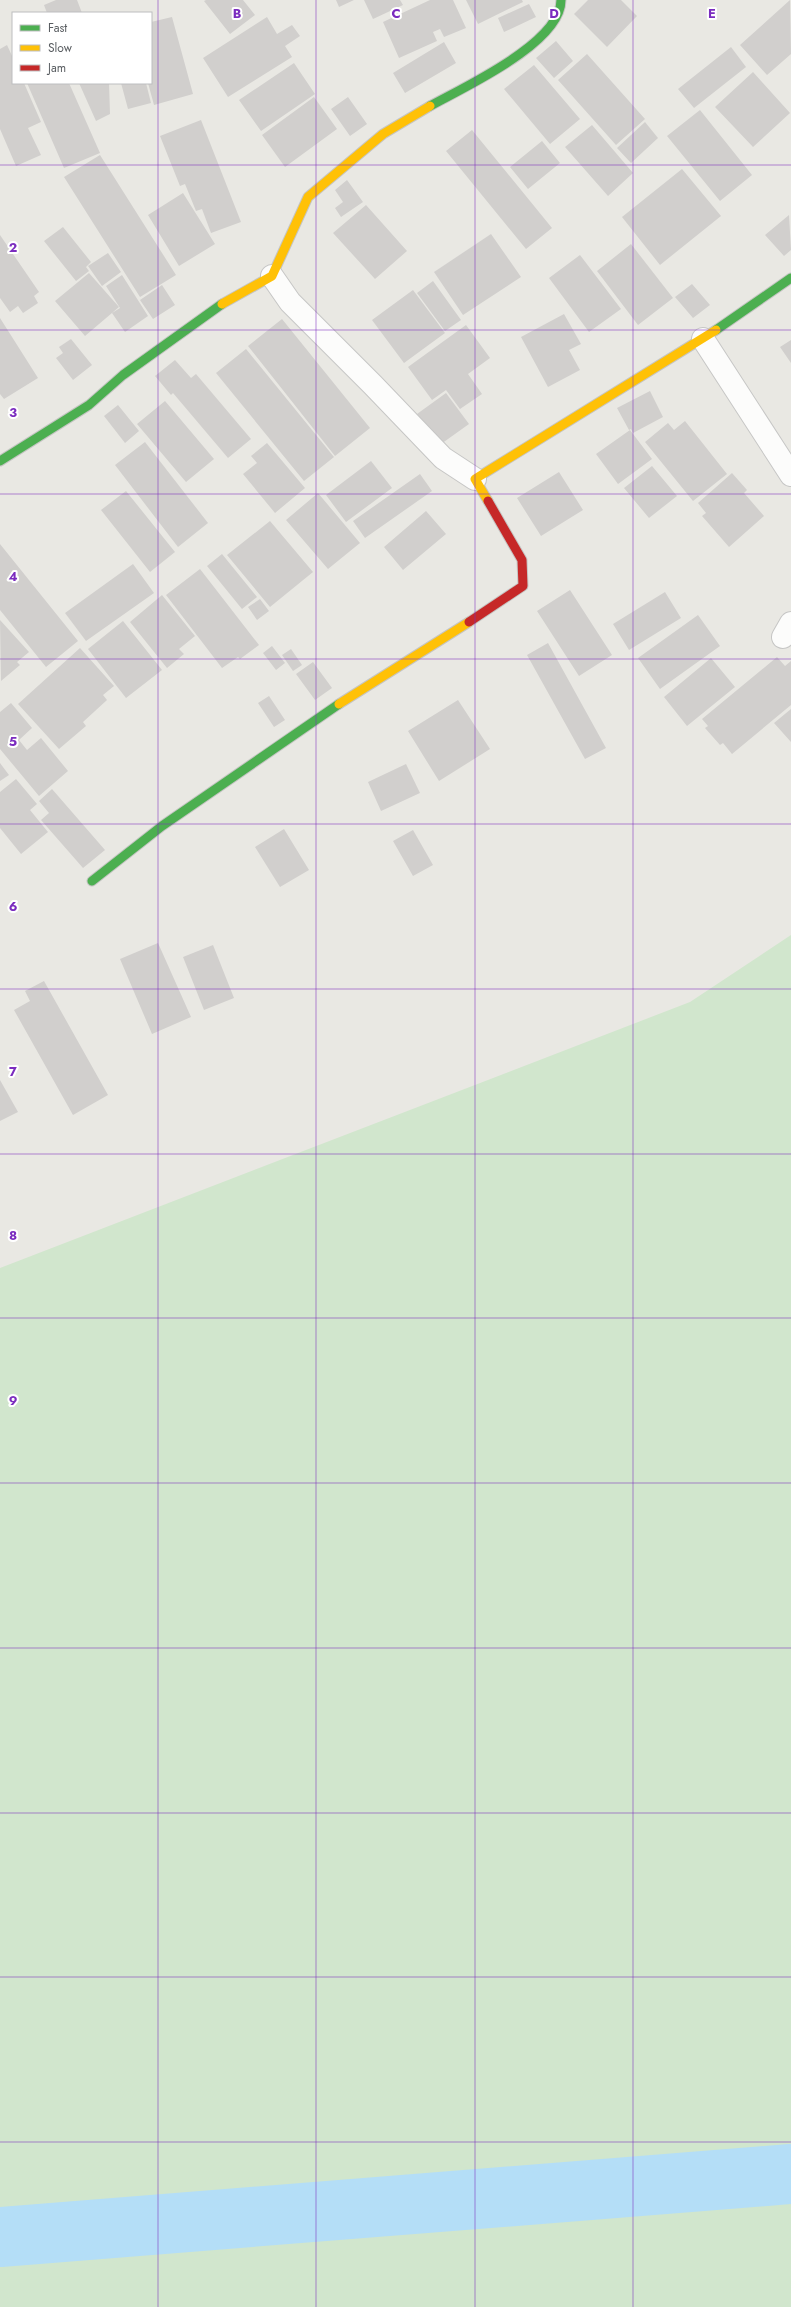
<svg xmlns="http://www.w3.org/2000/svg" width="791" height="2307" font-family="Jost,sans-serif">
	<rect width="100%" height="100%" fill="#e9e8e3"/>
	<path fill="#d1e6cd" d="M791,935V2307H0V1268L690,1002Z"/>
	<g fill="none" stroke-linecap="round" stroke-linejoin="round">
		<path stroke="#b4def7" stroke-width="60" d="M0,2237L791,2174"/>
	</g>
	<path fill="#d1cfcd" d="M56,0H77L82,13H47L44,5Z
		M206,0H243L255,15L230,34L204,1Z
		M336,0H354L339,7Z
		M364,0H400L403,5L373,19Z
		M430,0H453L466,28L444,37L440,29L433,32L437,41L399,58L383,22Z
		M466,0H522L523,2L478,24Z
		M588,0H621L637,16L607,47L574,14Z
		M790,0L791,54L767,75L740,45Z
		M529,4L536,17L504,32L498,18Z
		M172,17L193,94L154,105L148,83H151V22Z
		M267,17L277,34L292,25L300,36L285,46L292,57L228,97L203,58Z
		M556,41L573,61L554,78L536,58Z
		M444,42L456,63L405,93L393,73Z
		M7,45L13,58V83H24L41,122L28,128L41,155L16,166L0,129V49Z
		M731,47L746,67L694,108L678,89Z
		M587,54L645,119L616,145L558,80Z
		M294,63L315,94L261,131L239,100Z
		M534,65L580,119L550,144L504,89Z
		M753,72L790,113L753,147L715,107Z
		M27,83H69L100,153L64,168Z
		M79,83H109L110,114L96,121Z
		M121,83H146L151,103L128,109Z
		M314,97L337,129L285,167L262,135Z
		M348,97L367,124L350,136L331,109Z
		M700,110L752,175L720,201L667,136Z
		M201,120L241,222L211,233L202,209L196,211L185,184L180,186L160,136Z
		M645,122L658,138L631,163L617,148Z
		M592,125L633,173L608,196L565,147Z
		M472,130L552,228L526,249L446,151Z
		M542,141L560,163L528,189L510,167Z
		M100,155L176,275L140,297L64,177Z
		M682,169L721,216L660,265L622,217Z
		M347,180L363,202L341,217L335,208L343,202L335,190Z
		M183,193L215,244L179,266L148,215Z
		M366,205L407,251L375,279L333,233Z
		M789,215L791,250L784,256L765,235Z
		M63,227L91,262L86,267L89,271L76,281L44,241Z
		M491,234L521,277L463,315L434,272Z
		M0,235L39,292L34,296L38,303L23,313L18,306L10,312L0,298Z
		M631,244L673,298L638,325L597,271Z
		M108,253L121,272L102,286L88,266Z
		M580,255L621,309L589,332L549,278Z
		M89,273L119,307L85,336L55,301Z
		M122,275L148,316L125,332L112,313L120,308L106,286Z
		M433,281L461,320L445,331L417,293Z
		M692,284L710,305L693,318L675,297Z
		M162,285L175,305L153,319L140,300Z
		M413,290L445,333L404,363L372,320Z
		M564,314L581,344L569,350L580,370L548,387L521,337Z
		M0,318L38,378L4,399L0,394Z
		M282,319L370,428L335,456L248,346Z
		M466,325L490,358L468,374L482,394L460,409L446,390L432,400L408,367Z
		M71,339L92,365L73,380L56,358L63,353L59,347Z
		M791,340V363L780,347Z
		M246,349L334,457L304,481L216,373Z
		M175,360L191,378L196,374L251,439L228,458L173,393L171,395L155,376Z
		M650,391L663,417L633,433L631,429L629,430L617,408Z
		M446,393L469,424L441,444L417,414Z
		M165,401L214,459L186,482L137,424Z
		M118,405L139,431L125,443L104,416Z
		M685,421L727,474L693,501L645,442L668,423L674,430Z
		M630,430L652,459L618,484L596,454Z
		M145,442L208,523L178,547L115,465Z
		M267,443L305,488L275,513L243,474L257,463L251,456Z
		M371,461L392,488L346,522L326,495Z
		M652,466L677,496L649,518L624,488Z
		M559,472L583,510L541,536L517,498Z
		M732,473L747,490L744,493L764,516L729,547L702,516L706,513L698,503Z
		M420,474L432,491L365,538L353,521Z
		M126,491L175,552L150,572L101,510Z
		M318,493L360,543L328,569L286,520Z
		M426,511L446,534L403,570L384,547Z
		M270,521L313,572L270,607L227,555Z
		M0,544L78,641L46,667L0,610Z
		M222,554L257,597L242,609L207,566Z
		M133,564L154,593L86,641L65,613Z
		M200,569L259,645L240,659L238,657L222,668L166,595Z
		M570,590L612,655L579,676L537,611Z
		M665,592L681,618L629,650L613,624Z
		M162,595L195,636L179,649L184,654L167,668L130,622Z
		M260,599L269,611L257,620L248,607Z
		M698,615L720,646L660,689L638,658Z
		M0,620L29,652L17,662L20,665L1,681Z
		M123,621L162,670L126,698L88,649Z
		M548,643L606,748L585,759L527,655Z
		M272,646L285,663L276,670L263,653Z
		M80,648L114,686L103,695L107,700L83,722L86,726L59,749L18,704Z
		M291,649L302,665L293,671L282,655Z
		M777,657L785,666L791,661V705L732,754L723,743L720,745L705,728L708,726L702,719Z
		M711,658L735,687L687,726L664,697Z
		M313,662L332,688L315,700L296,674Z
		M269,696L285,720L274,727L258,703Z
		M458,700L490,749L439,781L408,731Z
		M11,703L32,728L19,740L27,750L41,738L68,771L39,796L0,749V712Z
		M791,709V742L774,723Z
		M0,763L9,775L0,781Z
		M406,764L420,793L381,811L368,782Z
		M16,779L37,804L30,810L48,832L21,854L0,828V792Z
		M52,789L105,850L83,868L41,820L49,813L39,801Z
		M284,829L309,870L280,887L255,847Z
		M413,830L433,865L413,876L393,841Z
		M158,943L191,1017L152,1034L120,959Z
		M213,945L234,998L204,1010L183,957Z
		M44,981L108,1095L73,1115L14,1010L30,1001L25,991Z
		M0,1080L18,1112L0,1121Z"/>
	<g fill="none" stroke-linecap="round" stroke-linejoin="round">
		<defs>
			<path id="street" d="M272,276L290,302L373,385L443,458L475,479
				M703,339L791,475
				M783,637L791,623"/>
			<path id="fast" d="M430,106C464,87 561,43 561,0
				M716,330L791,278
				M0,461L89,405L123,375L222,304
				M92,881L162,826L339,704"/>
			<path id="slow" d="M222,304L272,276L308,197L383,134L430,106
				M488,501L475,479L716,330
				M339,704L469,622"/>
			<path id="jam" d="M469,622L523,586L522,560L488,501"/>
		</defs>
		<use href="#street" stroke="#c6c6c5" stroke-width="24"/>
		<use href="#fast" stroke="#c5c5c3" stroke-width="11"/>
		<use href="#slow" stroke="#c5c5c3" stroke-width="11"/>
		<use href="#jam" stroke="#c5c5c3" stroke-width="11"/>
		<use href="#street" stroke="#fcfcfb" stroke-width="22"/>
		<use href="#fast" stroke="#4caf50" stroke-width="9"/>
		<use href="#slow" stroke="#ffc107" stroke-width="9"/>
		<use href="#jam" stroke="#c62828" stroke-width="9"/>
	</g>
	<path fill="none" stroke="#7b2cbf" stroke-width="1" stroke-opacity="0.55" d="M158,0V2307M316,0V2307M475,0V2307M633,0V2307M0,165H791M0,330H791M0,494H791M0,659H791M0,824H791M0,989H791M0,1154H791M0,1318H791M0,1483H791M0,1648H791M0,1813H791M0,1977H791M0,2142H791"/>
	<g font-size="13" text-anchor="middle" font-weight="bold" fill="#7b2cbf" stroke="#fff" stroke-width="4" stroke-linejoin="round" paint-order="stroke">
		<text x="237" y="18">B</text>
		<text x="396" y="18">C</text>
		<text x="554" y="18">D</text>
		<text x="712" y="18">E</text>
		<text x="13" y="252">2</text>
		<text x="13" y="417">3</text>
		<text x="13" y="581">4</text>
		<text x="13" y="746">5</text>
		<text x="13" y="911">6</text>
		<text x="13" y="1076">7</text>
		<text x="13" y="1240">8</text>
		<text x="13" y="1405">9</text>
	</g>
	<rect x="12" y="12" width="140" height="72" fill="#ffffff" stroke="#bdbec0"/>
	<rect x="20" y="25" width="20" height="6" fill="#4caf50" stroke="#bdbec0"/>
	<text x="48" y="32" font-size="12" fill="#595d61">Fast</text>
	<rect x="20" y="45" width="20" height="6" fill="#ffc107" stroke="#bdbec0"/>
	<text x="48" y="52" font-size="12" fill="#595d61">Slow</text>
	<rect x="20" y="65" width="20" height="6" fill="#c62828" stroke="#bdbec0"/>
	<text x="48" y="72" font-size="12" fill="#595d61">Jam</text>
</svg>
